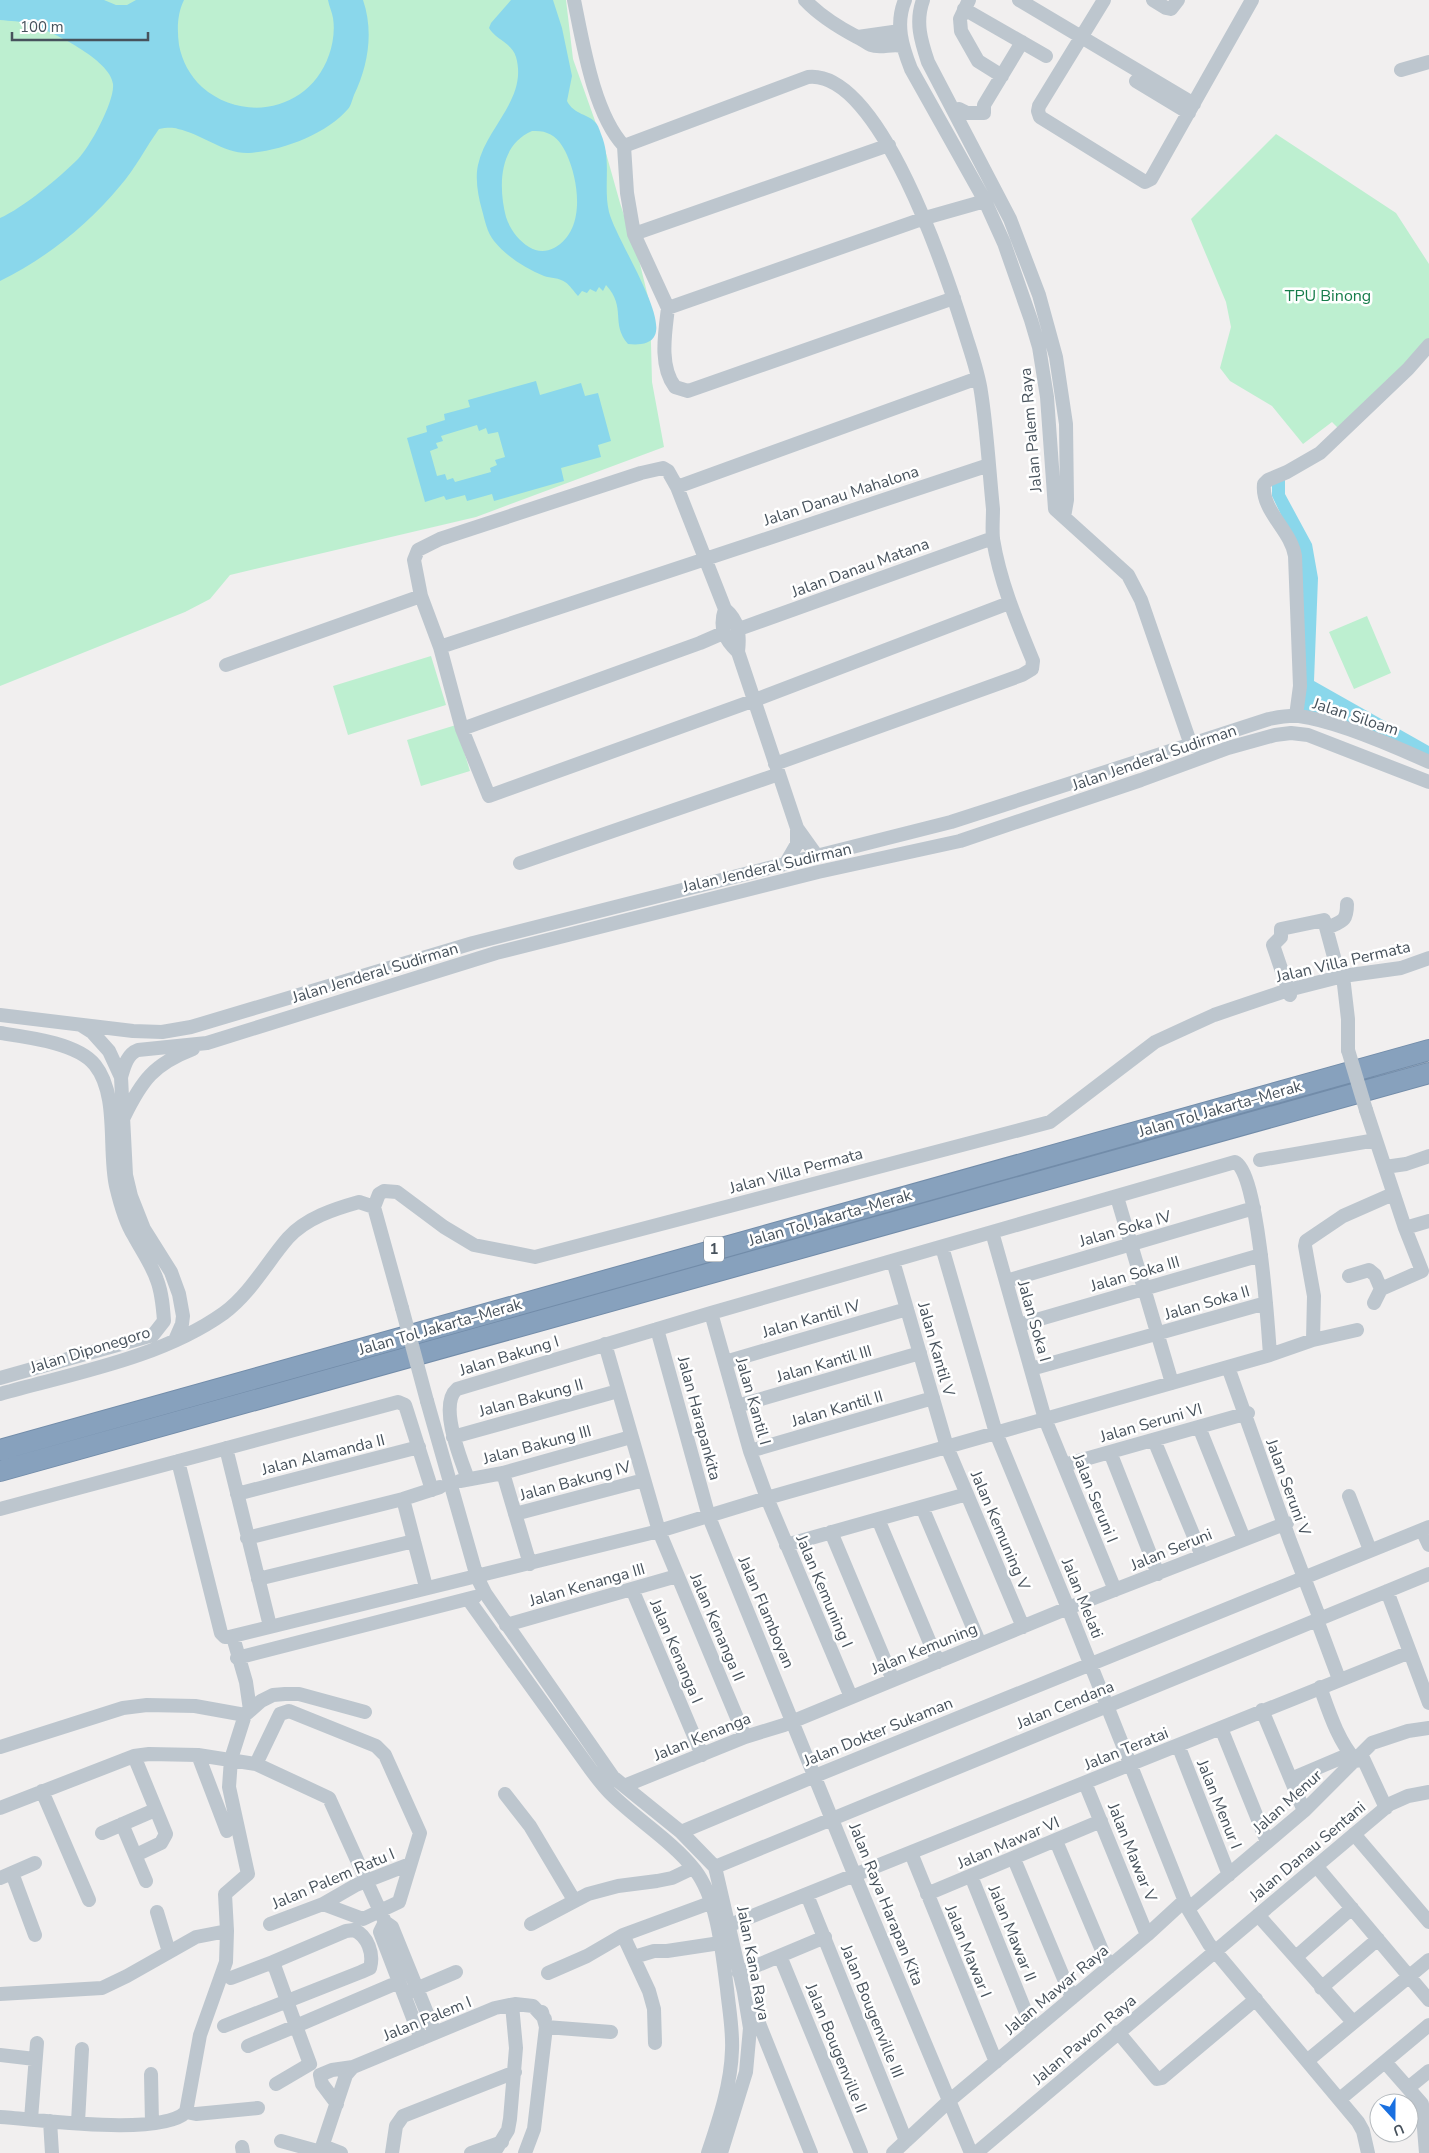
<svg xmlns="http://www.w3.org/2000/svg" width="1429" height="2153" font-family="'Nunito Sans',sans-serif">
	<rect width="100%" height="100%" fill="#f1efef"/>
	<path fill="#bdefd0" d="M0,0H566L573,59L604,146L620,203L640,264L650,305L652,382L664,447L476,517L230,575L210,599L185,612L0,686Z
		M1276,134L1396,213L1429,264V339L1339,429L1332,422L1303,444L1272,406L1230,381L1220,368L1231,327L1226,302L1191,219Z
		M1367,616L1391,673L1354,689L1329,632Z
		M431,656L446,705L348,735L333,686Z
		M456,725L470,771L421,786L407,740Z"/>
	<path fill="#8ad7eb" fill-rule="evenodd" d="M0,0H104L116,5H127L136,0H184C177,14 177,30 179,45C182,61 190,76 202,87C244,124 310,110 329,55C333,44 335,30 333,18C332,12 329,6 328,0H363C374,32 368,66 354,95C352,100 351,106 348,109C327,134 281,151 249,153C224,154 202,134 178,129C172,127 165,128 159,129C146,147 135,169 120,186C88,225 45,259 0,281V218C23,208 60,177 78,159C90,147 115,101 113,84C111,60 51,31 30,24C21,21 10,21 0,20Z
		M511,0H553L562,28L572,76L567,101C574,115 589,114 596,123C598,125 600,131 601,134C612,160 603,186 609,212C616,239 665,312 655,335C651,345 637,345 628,344C610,323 627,308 606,285L603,291L599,287L596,292L590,289L587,293L582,291L578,296C574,292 570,285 565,282C560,278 550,278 544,276C525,268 507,257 494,241C487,232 485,221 482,210C478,196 475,179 478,165C486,127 528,99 516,57C512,43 495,39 489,28L491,23ZM532,131C537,131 543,131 547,133C557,136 563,146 567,155C579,182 586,231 554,248C546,252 537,252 529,247C518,240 510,229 506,217C498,186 499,145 532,131Z
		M536,381L540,395L581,383L585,396L598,393L611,441L598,445L601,457L561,468L564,481L494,501L492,494L467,501L465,495L446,500L444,496L425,502L407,438L427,432L426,426L445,420L444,414L470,407L468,400ZM477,425L479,431L486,428L488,434L498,432L505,457L495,460L497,465L490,468L491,472L455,482L453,478L447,480L445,474L437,476L430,451L438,448L436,443L443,441L441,436Z
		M1285,477V494L1312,544L1318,578L1314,681L1429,746V760L1298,715L1297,548L1272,496V482Z"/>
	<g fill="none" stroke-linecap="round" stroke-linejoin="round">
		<defs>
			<path id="highway" d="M0,1450L1429,1050
				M0,1471L1429,1073"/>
		</defs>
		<use href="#highway" stroke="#728ca9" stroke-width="22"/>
		<path stroke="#bdc6ce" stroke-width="14" d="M574,0C583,44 594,114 624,146
			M805,0C820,16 838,27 857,37C862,39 866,43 871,45C881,49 892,43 902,46
			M905,0C895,24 902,46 911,69L985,201L1004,243L1031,320L1039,347L1047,397L1055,509L1128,575L1141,600L1191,745L1198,747
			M923,0C915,22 921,41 928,62L1010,219L1039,295L1056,357L1066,424L1067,500L1064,517
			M969,0L960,19L961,31L978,61L1002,76
			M1019,0L1194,104
			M1104,0L1039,106L1038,111L1040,117L1145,182L1151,179L1252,0
			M1153,0L1166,8L1171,9L1178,0
			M964,9L1046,56
			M858,37L900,31
			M1401,70L1429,62
			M1136,81L1189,113
			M959,109L967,113H984V105L1022,42
			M634,234L889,145
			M668,308C665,333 659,366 675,387L688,391L954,298
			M677,487L978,378
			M725,609C719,627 724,639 738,652L797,828L817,856
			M739,629L993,538
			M440,647L989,465
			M738,652C740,634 739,621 725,609L677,487L668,471L663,468L641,473L440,539L418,550L414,560L421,596L440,647L462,729L489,796L755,700L1009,603
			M226,665L421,596
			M1296,716L1300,686L1295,556C1291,530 1261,511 1264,484L1268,480L1287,472L1320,453L1408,369L1429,345
			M462,729L700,643L723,633
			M775,764L1022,675L1032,669L1033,661C1017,622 1000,582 993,539C992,529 993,519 993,509C989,470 987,430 981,392C978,371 970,350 964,330C947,276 880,69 808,77L624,146L627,193L634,234L668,308L925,218L985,201
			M520,863L779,774
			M786,863L797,844V828
			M1327,928C1342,921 1347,922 1347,904
			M1343,976L1348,1019V1050
			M1290,995L1273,945L1281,937V929L1324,920L1334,957
			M0,1015L133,1031L162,1032L191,1027L473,943L951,822L1269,719C1279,717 1289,715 1299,716C1337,721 1394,746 1429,762
			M81,1025L92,1032L109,1051L121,1077L126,1175L131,1196L144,1229L171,1272L179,1294L183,1316L182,1324L175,1340
			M0,1033C27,1037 78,1043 95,1065C119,1095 108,1150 116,1186C120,1203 125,1222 134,1236C142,1251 152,1265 157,1280C162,1293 163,1307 164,1321L153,1335L0,1378
			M121,1077C124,1067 127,1054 138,1050L207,1043L496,953L818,872L960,841L1141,780L1228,748L1275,735L1291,733L1308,735L1429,782
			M1366,1110L1405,1228L1422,1271L1381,1289L1374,1303
			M124,1117C142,1080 154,1064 193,1049
			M1260,1160L1376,1140
			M1385,1167L1406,1164L1429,1156
			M1117,1197L1172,1383
			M374,1207L379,1194L384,1191L397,1192L444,1227L474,1245L535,1257L1050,1122L1155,1042L1214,1015L1288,990L1343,976L1401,968L1429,958
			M1405,1228L1429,1221
			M992,1232L1045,1419L1115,1590
			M942,1247L996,1433L1068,1608L1188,1909L1209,1944L1358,2122L1363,2131L1368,2153
			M893,1261L947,1447L1023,1627
			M1349,1276L1369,1270L1375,1275L1381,1289
			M1006,1281L1254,1208
			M711,1313L750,1451L767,1498L851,1697
			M1019,1325L1261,1255
			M657,1329L709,1517L855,1876L971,2153
			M1313,1340L1314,1296L1305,1246L1306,1241L1343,1216L1393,1194
			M605,1344L659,1531L745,1737
			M725,1362L907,1309
			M1228,1367L1290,1541L1320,1619
			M1031,1369L1266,1303
			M0,1394C74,1373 161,1358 224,1313C251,1293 267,1262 288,1238C306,1218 334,1209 359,1202L374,1207L402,1308
			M427,1401L477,1577L485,1593L613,1777L681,1832L715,1867L744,1992L750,2028L746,2072L721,2153
			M737,1406L920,1353
			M1199,1427L1244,1539
			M453,1437L618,1391
			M1154,1440L1202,1556
			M226,1448L270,1626
			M750,1451L933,1398
			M1110,1452L1158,1574
			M178,1461L221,1633L225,1637H229L659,1531L767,1498L1270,1355L1313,1340L1357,1330
			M1064,1465L1248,1413
			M503,1473L530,1564
			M468,1479C461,1460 438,1405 457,1389L711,1313L1235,1162C1258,1171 1268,1326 1270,1355
			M460,1481L503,1473L631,1437
			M237,1494L419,1447
			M1349,1496L1370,1550
			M403,1499L426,1587
			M922,1507L980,1644
			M0,1509L398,1402L405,1405L407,1411L432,1490
			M515,1514L644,1480
			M878,1519L938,1662
			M1422,1530L1429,1545
			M831,1532L893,1680
			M247,1538L403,1499L440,1487
			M786,1545L967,1494
			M258,1579L414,1541
			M632,1589L702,1755
			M1387,1591L1429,1703
			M468,1599L591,1770C597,1778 603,1786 610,1793C637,1820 671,1840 695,1870C718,1900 722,1952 727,1989C729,2009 733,2030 732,2050C731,2085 719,2120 708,2153
			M1317,1620L1339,1679
			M506,1625L677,1576
			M233,1637L246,1682L250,1710
			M237,1658L475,1597
			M1320,1687C1329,1712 1338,1741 1356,1761
			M1262,1710L1304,1811
			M1221,1728L1267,1842
			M1178,1745L1229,1875
			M0,1747L123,1708L147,1705L195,1706L245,1715
			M1361,1754L1386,1808
			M198,1755L227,1831
			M134,1756L166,1834L161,1843L136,1855
			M256,1764L280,1714L289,1711L376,1746L385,1755L420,1833L399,1902L363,1919L323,1904
			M1291,1779L1350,1754
			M1085,1783L1147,1935
			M624,1786L745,1737L784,1725L1068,1608L1287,1523
			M42,1791L89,1900
			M505,1794L530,1826L574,1900
			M0,1808L134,1756L149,1754L198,1755L256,1764L329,1798L385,1922
			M122,1824L146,1881
			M681,1832L815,1776L1429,1527
			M102,1833L155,1810
			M1354,1834L1429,1922
			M1056,1841L1109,1967
			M911,1853L996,2062
			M1014,1859L1072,1998
			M715,1867L1429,1574
			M1317,1867L1429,2000
			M12,1873L35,1935
			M971,1876L1033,2030
			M0,1878L35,1863
			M927,1894L1101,1821
			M807,1895L906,2141
			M1188,1909L1304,1811L1372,1743L1408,1731L1429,1728
			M157,1912L169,1952
			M1258,1915L1353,2022
			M270,1924L323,1904L356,1885L410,1864
			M531,1924L588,1894L618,1886L657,1881L672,1878L693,1868
			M730,1925L1410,1652
			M623,1935L649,1991L654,2009L655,2043
			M780,1956L861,2153
			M634,1957L654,1951H667L720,1943
			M1296,1957L1352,1908
			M548,1973L587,1956L623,1935L710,1903
			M739,1973L825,1937
			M231,1978L273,1962L296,2026L248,2046
			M1321,1988L1378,1939
			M409,1992L456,1972
			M0,1994L102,1988L127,1976L196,1937L227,1931
			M752,2006L811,2153
			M224,2026L361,1972L370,1968C374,1954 368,1936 354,1930L346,1931L273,1962
			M546,2027L611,2032
			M1118,2032L1157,2079L1162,2078L1256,1999
			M421,2039L380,1932L385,1922L392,1927L435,2033
			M0,2055L35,2059
			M1307,2061L1429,1960
			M1385,2062L1422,2104L1426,2153
			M151,2074L152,2123
			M276,2084L310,2064L296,2026L399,1982
			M1408,2088L1429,2071
			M1340,2099L1429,2025
			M337,2104L322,2084L320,2075L332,2070L353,2067
			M186,2112L196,2114L258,2108
			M0,2117C37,2119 161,2137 186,2112L200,2035L226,1962L227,1931L225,1894L248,1874L229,1787L231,1759L245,1715L261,1701L273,1695L285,1694H299L365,1712
			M31,2119L37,2043
			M50,2121L52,2153
			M78,2122L82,2049
			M281,2141L321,2152
			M323,2146L341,2153
			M242,2147L243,2153
			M320,2153L346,2075L353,2067L495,2008L515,2004L533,2006L545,2019
			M392,2153L396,2126L403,2116L515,2072
			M471,2153L502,2142
			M494,2153L508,2130L510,2119L516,2048L512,2005
			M525,2153L534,2129L546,2027L542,2012
			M893,2153L949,2101L1147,1935L1184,1901
			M976,2153L1390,1804L1408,1796L1429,1792"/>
		<use href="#highway" stroke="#87a1bd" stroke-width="20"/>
		<path stroke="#bdc6ce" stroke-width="14" d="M1348,1050L1366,1110
			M402,1308L427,1401"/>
	</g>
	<g text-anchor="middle" stroke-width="5" stroke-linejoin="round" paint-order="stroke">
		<rect fill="#fff" stroke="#7e868d" stroke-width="1" x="704" y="1236.5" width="20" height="25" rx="4"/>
		<g font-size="15" font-weight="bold" fill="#47525c">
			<text x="714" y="1254">1</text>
		</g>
		<g font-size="16" fill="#177d4b" stroke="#fff">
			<text x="1328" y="301">TPU Binong</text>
		</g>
		<g font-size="16" fill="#47525c" stroke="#fff">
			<text transform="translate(1030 430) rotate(-95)" y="6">Jalan Palem Raya</text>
			<text transform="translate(841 495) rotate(-18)" y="6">Jalan Danau Mahalona</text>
			<text transform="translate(860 567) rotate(-20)" y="6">Jalan Danau Matana</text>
			<text transform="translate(1356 716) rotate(18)" y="6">Jalan Siloam</text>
			<text transform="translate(1154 757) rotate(-19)" y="6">Jalan Jenderal Sudirman</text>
			<text transform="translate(767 867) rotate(-13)" y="6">Jalan Jenderal Sudirman</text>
			<text transform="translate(1343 961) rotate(-13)" y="6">Jalan Villa Permata</text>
			<text transform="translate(375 972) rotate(-17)" y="6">Jalan Jenderal Sudirman</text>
			<text transform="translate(1220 1108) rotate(-16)" y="6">Jalan Tol Jakarta–Merak</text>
			<text transform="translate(796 1170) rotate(-15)" y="6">Jalan Villa Permata</text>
			<text transform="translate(830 1217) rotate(-16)" y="6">Jalan Tol Jakarta–Merak</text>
			<text transform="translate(1125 1228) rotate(-16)" y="6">Jalan Soka IV</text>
			<text transform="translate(1135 1273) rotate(-16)" y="6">Jalan Soka III</text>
			<text transform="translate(1207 1302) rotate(-16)" y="6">Jalan Soka II</text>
			<text transform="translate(811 1318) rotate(-16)" y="6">Jalan Kantil IV</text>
			<text transform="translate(1035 1321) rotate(74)" y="6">Jalan Soka I</text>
			<text transform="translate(440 1326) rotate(-16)" y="6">Jalan Tol Jakarta–Merak</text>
			<text transform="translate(90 1349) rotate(-17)" y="6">Jalan Diponegoro</text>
			<text transform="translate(937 1349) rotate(74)" y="6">Jalan Kantil V</text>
			<text transform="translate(509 1355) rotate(-17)" y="6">Jalan Bakung I</text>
			<text transform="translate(824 1363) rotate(-16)" y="6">Jalan Kantil III</text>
			<text transform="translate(531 1397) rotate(-15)" y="6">Jalan Bakung II</text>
			<text transform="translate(754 1401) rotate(74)" y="6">Jalan Kantil I</text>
			<text transform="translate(837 1408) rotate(-16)" y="6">Jalan Kantil II</text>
			<text transform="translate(700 1418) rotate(75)" y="6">Jalan Harapankita</text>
			<text transform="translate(1151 1422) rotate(-16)" y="6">Jalan Seruni VI</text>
			<text transform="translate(537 1444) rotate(-15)" y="6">Jalan Bakung III</text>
			<text transform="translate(323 1454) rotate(-14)" y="6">Jalan Alamanda II</text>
			<text transform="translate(575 1480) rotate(-15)" y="6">Jalan Bakung IV</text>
			<text transform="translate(1289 1487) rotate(70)" y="6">Jalan Seruni V</text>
			<text transform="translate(1096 1498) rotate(68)" y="6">Jalan Seruni I</text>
			<text transform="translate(1001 1530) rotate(67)" y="6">Jalan Kemuning V</text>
			<text transform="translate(1171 1549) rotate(-22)" y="6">Jalan Seruni</text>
			<text transform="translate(587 1584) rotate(-16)" y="6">Jalan Kenanga III</text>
			<text transform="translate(825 1591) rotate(67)" y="6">Jalan Kemuning I</text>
			<text transform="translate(1083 1598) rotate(68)" y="6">Jalan Melati</text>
			<text transform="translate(767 1612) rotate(67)" y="6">Jalan Flamboyan</text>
			<text transform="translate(718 1627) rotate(67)" y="6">Jalan Kenanga II</text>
			<text transform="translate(924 1648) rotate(-22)" y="6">Jalan Kemuning</text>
			<text transform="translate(677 1651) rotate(67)" y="6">Jalan Kenanga I</text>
			<text transform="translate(1065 1704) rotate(-22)" y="6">Jalan Cendana</text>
			<text transform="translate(878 1731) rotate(-22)" y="6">Jalan Dokter Sukaman</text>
			<text transform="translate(702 1736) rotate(-22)" y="6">Jalan Kenanga</text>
			<text transform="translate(1126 1748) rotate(-22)" y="6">Jalan Teratai</text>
			<text transform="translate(1287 1801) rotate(-42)" y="6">Jalan Menur</text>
			<text transform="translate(1220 1804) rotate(68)" y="6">Jalan Menur I</text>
			<text transform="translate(1008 1842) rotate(-23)" y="6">Jalan Mawar VI</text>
			<text transform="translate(1307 1851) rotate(-40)" y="6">Jalan Danau Sentani</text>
			<text transform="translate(1133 1852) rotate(68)" y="6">Jalan Mawar V</text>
			<text transform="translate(333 1878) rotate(-23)" y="6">Jalan Palem Ratu I</text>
			<text transform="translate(887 1904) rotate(68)" y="6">Jalan Raya Harapan Kita</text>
			<text transform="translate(1013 1933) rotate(68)" y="6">Jalan Mawar II</text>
			<text transform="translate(969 1951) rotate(68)" y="6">Jalan Mawar I</text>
			<text transform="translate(754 1963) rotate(79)" y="6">Jalan Kana Raya</text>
			<text transform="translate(1056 1989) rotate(-40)" y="6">Jalan Mawar Raya</text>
			<text transform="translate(873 2011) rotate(68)" y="6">Jalan Bougenville III</text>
			<text transform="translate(427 2018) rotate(-22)" y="6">Jalan Palem I</text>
			<text transform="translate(1084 2039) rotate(-40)" y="6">Jalan Pawon Raya</text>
			<text transform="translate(837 2048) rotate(68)" y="6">Jalan Bougenville II</text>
		</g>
	</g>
	<g transform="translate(1394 2118) rotate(159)"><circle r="24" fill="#ffffff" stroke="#b5babe"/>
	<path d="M0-4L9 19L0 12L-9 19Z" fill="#1a70e0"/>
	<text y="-8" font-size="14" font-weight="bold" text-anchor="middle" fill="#47525c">U</text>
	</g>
	<path d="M12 32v8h136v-8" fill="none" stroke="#47525c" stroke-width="2.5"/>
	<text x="20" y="32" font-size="15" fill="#47525c" stroke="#ffffff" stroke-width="4" paint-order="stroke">100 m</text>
</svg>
